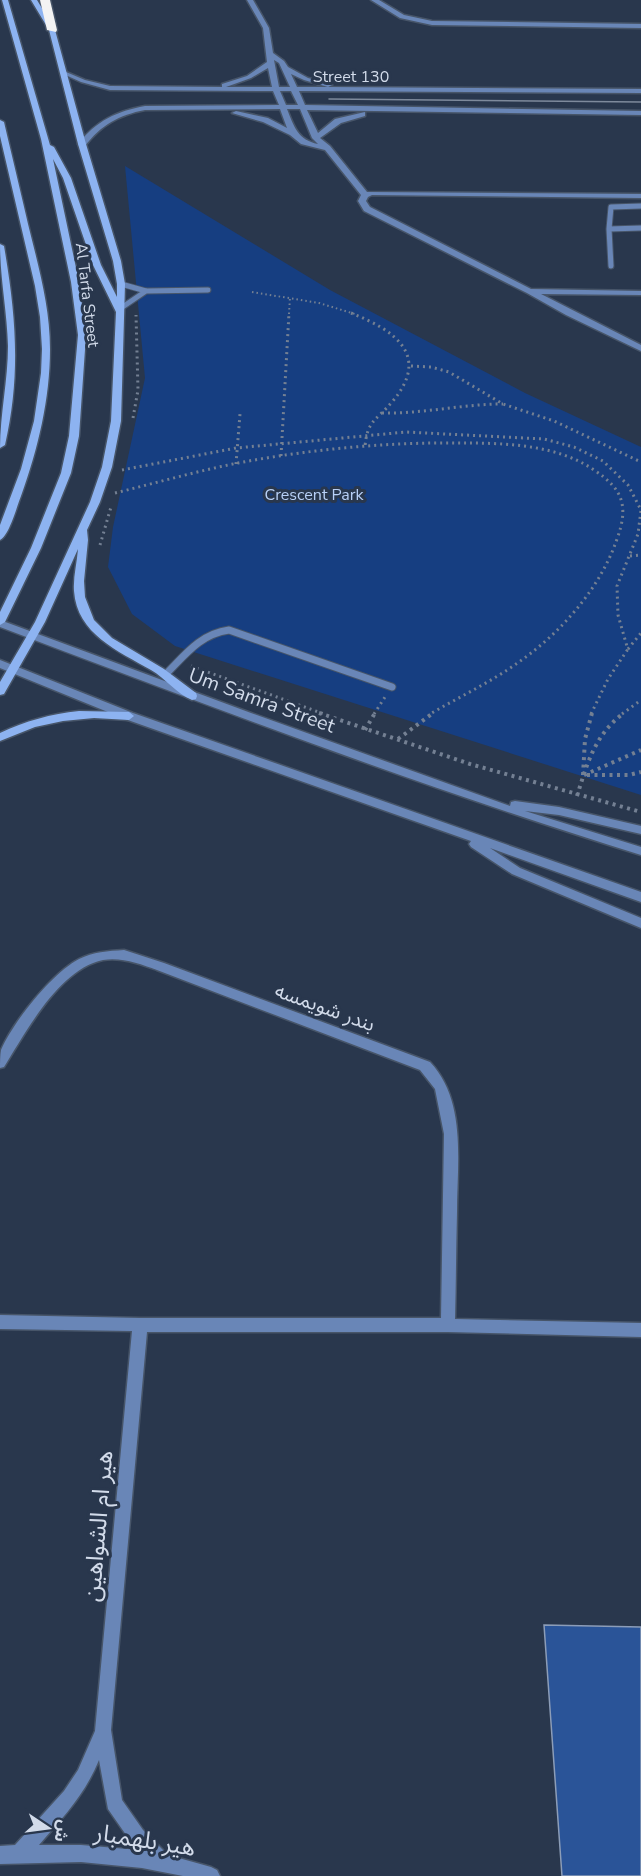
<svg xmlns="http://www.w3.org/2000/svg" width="641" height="1876" font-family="'Nunito Sans','Noto Sans Arabic',sans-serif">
	<rect width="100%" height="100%" fill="#29374d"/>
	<path fill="#163e81" d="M125,166L330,290L525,393L641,447V795L175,646L132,614L108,567L113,527L145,378Z"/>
	<path fill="#2a5498" stroke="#8c9db8" stroke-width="1.5" d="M544,1625L641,1627V1876H562Z"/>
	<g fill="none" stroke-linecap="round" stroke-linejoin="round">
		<defs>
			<path id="service-far1" d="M641,206L611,207L609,229L641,228
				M609,229L611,266
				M121,284L146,291L208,290
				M121,308L146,291"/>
			<path id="service" d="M165,675C185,655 200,634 229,630L392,687"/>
			<path id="minor" d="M247,0H253L269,28L273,53L284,61L288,67L308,78L330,84L332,85L328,87L641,89V93L299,91L305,105L641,111V115L307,110L318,133L335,119L365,112V116L341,123L320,138L330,146L367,192L641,194V198L372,195L368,197L366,201L370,207L531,289L641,291V295L541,294L641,345V351L566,315L527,293L364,211L358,201L361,195L325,150L301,144L290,135L263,122L232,113L236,111L268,118L287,128L280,109L145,110C119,115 101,125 85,146H79L78,144C96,121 117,111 145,106L279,105L273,91L110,90L81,82L61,73L66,72L85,80L110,86L222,87V84L247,76L267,62L263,28ZM274,60L279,63L290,87H279ZM268,68L272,87H226L251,78ZM291,74L304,80L328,87H297ZM280,91H291L298,105H286ZM287,109H300L312,138L318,144C298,140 294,127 287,109Z
				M371,0H379L404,15L432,21L641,24V28L432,25L400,18Z
				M124,950L164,963L430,1062C467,1101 457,1163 457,1212C456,1248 456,1283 455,1319L641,1323V1337L448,1332H147L111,1730L122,1800L143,1830L168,1855L211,1867L217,1870L220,1876H183L142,1868L81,1862L0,1864V1846L15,1845L64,1791L78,1770L95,1731L132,1331L0,1329V1315L140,1318H441L444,1134L435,1089L420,1070L157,970C140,964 122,957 103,960C59,969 26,1032 4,1067L0,1068C0,1063 0,1055 1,1050C13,1022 52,973 79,959C93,952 108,951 124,950ZM99,1760L108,1809L131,1842L139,1850L81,1845H39C64,1816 84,1796 99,1760Z"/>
			<path id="tertiary" d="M0,620L251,713L510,806L511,802L515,801L559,807L641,826V834L559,815L525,811L641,847V855C424,788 212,707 0,627Z
				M0,660L133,713L641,892V902L490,848L520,868L641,918V928L512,874L471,847L469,844L471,841L125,719L0,668Z"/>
			<path id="secondary" d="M2,0H8L50,145L54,147L71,178L101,265L117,297V284L113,261L78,144L49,30L31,0H37L55,30L86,144L121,261L125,284L121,421L112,467L100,502L87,530L88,540L84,581L85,597L94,620L112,638L164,669L196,693L197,696L196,699L192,700C177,694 165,678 151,670C118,651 77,634 74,591C73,577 77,563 78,549L45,622L4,694L0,695V682L35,622L90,502L102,467L111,421L116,312L93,265L63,178L53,159L79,282L86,335L79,436L71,473L41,548L5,622L0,625V612L31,548L61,473L69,436L78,335L71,282L41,139Z
				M0,120L4,122L7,135C14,164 21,194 28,224C38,265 50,306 50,349C50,399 38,449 21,496C17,506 9,536 0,540V525L21,469L34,421L41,373L42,349L40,317L35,286L0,136Z
				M0,244L4,246C16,316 21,375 5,445L0,448C0,414 8,380 8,346C7,311 0,278 0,244Z
				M79,711L129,712L134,716L129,720L94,718L63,721L35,727L0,741V733C25,721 51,714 79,711Z"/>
			<path id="motorway" d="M40,0H50L57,30L56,32L47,30Z"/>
		</defs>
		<use href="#service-far1" stroke="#475569" stroke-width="7"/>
		<use href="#service" stroke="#475569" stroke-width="9"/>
		<use href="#minor" stroke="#475569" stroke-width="3"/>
		<use href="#tertiary" stroke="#475569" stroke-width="3"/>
		<use href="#secondary" stroke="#475569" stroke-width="3"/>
		<use href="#motorway" stroke="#475569" stroke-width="3"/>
		<path stroke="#748093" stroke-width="2" stroke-dasharray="1.5 3" stroke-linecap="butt" d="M252,292L319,303L355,314
			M289,314L290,297"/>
		<path stroke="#748093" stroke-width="3" stroke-dasharray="2 4" stroke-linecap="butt" d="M351,313C394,330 432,355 392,402C377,420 367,420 365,447
			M411,366L431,367L449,372L503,404L554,421L641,462
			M382,413C423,414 462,404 503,404
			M133,418L138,390L136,315
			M281,456L289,313
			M236,464L240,414
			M122,470L236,448L406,432L544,439L574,447L603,461L628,485L641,510L638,534L617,586L618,615L628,650
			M115,493C156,483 197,471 238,463C312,449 388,442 463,443C507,443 558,445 594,470C623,489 629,506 617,539C600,589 560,634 516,664C489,683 459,697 430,714
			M100,545L111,507
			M630,556L641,555
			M628,649L641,633
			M191,666L324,714
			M374,714L385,697
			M591,714L608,679L628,649
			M622,714L641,700"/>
		<path stroke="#748093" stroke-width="4" stroke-dasharray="3 4.5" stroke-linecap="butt" d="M319,713L470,764L641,812
			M365,730L375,713
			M398,739L433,713
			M583,775L585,739L592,713
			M584,775L641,750
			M587,775H629L641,772
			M577,796C587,764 595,734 624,713"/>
		<use href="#service-far1" stroke="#6986b7" stroke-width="5"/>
		<use href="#service" stroke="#6986b7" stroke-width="7"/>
		<use href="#minor" fill="#6986b7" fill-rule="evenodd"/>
		<use href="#tertiary" fill="#6986b7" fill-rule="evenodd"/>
		<use href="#secondary" fill="#8db3f1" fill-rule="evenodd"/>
		<use href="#motorway" fill="#f3f3f3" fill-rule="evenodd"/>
		<path stroke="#7e8a9c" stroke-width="1.5" d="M329,99L641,102"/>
	</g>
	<g text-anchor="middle" stroke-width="6" stroke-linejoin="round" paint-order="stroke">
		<g font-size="16" fill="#d2dbea" stroke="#29374d">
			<text x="351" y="82">Street 130</text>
			<text transform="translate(88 295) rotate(83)" y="6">Al Tarfa Street</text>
		</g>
		<g font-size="16" fill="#b8d0f7" stroke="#29374d">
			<text x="314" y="500">Crescent Park</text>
		</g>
		<g font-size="20" fill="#d2dbea" stroke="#29374d">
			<text transform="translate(262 700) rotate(20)" y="7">Um Samra Street</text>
			<text transform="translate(325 1007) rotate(20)" y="7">بندر شويمسه</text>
		</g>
		<g font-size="24" fill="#d2dbea" stroke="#29374d">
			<text transform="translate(98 1526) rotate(-85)" y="8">هير ام الشواهين</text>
			<text transform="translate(145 1840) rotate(9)" y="8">هير بلهمبار</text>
		</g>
	</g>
	<g transform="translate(48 1828) rotate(103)" stroke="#29374d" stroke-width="4.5" paint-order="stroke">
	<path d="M0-4.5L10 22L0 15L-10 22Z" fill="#d2dbea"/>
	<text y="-9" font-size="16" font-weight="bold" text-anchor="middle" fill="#d2dbea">ش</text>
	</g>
</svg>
